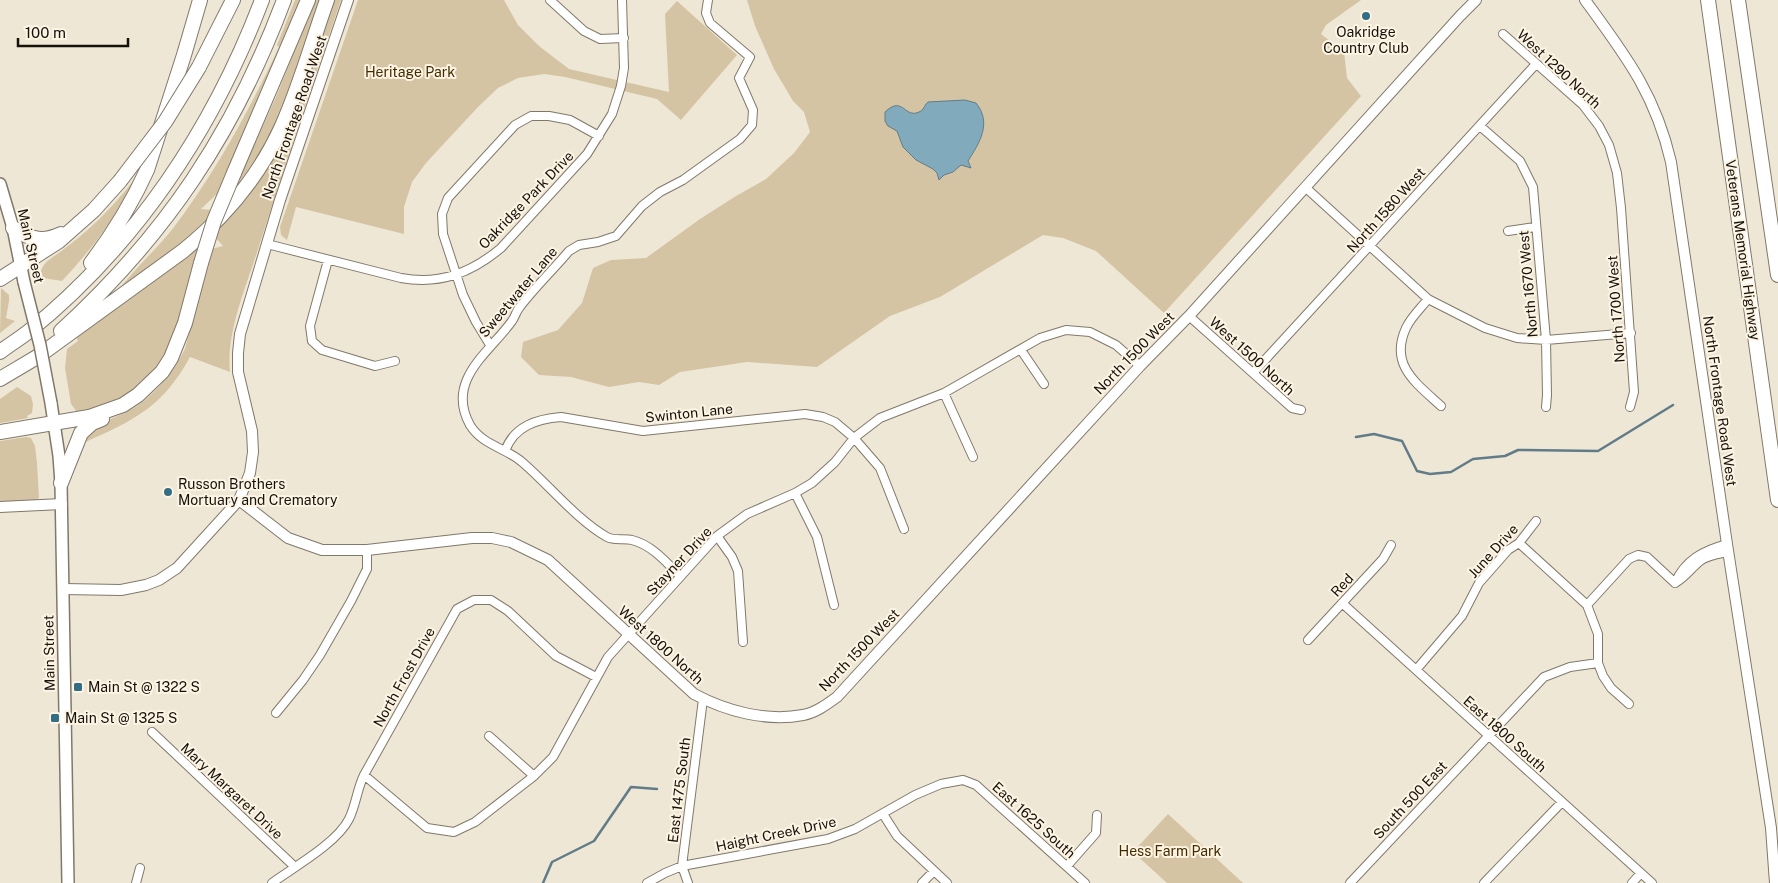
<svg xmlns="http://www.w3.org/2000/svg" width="1778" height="883" font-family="'Public Sans',sans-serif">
	<rect width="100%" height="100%" fill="#efe7d6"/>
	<path fill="#d4c4a3" d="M295,0H304L220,191L201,209L213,210L209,221L116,293C133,270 156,250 174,227C216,171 249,111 279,47L277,45Z
		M315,0H322L278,122L250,171L233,193L232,192L276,97Z
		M333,0H341C313,82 285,164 259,246C247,285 226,331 230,372L190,357C163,407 133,421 83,443C91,422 121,417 137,406C158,391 173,371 185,349L211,249L223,246L215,237L220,226L236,209Z
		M358,0H504L518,25L539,46L569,69L669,92L665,14L677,1L737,55L681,120L657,99L565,77L544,74L518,78L498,88L478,107L426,163L412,182L404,207V234L296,207L287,240L281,235L280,227Z
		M747,0H1361L1326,25L1321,34L1344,52L1347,78L1361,96L1164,313L1096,251L1063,238L1043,235L940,297L890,316L817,367L747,362L680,372L659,385L639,382L609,387L571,377L539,375L521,357L523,342L558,330L582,303L593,268L611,260L646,258L700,219L736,196L766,179L794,153L810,132L804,112L793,101L774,69L755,26Z
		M133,181L134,182C115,219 91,250 62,281L43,278L41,271C44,261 52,258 60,252C88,232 112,208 133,181Z
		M195,249L198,251C182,316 172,383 99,409C93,412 84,411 77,412L71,404L65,368L67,349L78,341L76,337Z
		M1,288L9,295V301L6,318L15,321L0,333Z
		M17,387L31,396L33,404L32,413L27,416L28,418L0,423V399Z
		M26,437L31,438L35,446L37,463L39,498L34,501L0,503V441Z
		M1168,814L1243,883H1167L1133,852Z"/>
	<path fill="#82aabd" stroke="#617c88" d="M965,100L976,103C992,123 980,142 968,161L971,168L961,165L953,172L944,175L939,180L937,173L933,169L916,160L903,147L897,131L888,126L885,121V112C904,94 904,121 921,111C924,109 925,104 928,102Z"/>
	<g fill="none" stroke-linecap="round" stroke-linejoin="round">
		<path stroke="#617c88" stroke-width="2.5" d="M1356,437L1374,434L1402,441L1417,471L1430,474L1451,472L1473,459L1505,456L1518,450L1598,451L1673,405
			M543,883L552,862L594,841L631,787L657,789"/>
		<defs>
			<path id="minor" d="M550,0L584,31L600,39L624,38
				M1503,34L1583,105L1599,126L1609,145L1617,173L1621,208L1634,392L1630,407
				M1480,126L1520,161L1533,187L1546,340L1547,395L1546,407
				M1305,187L1428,299L1485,328L1517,338L1546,340L1631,333
				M1508,231L1535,227
				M267,244L401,278C440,285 471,273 501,248L587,154L612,114L621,86L624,68L622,0
				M328,260L310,326L312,341L322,350L375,366L395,361
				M1428,299C1421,308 1411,317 1406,328C1389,365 1416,383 1441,406
				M1189,316L1292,408L1301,410
				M490,345L476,322L463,295L443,234L442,214L448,198L515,125L531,116H549L570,120L599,136
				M1021,350L1044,384
				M1253,373L1536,64
				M944,393L973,457
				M505,451C514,426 537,419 561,417L643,431L805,414L823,417L835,422L854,438L880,468L904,529
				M795,493L817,537L834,605
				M717,536L732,557L738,571L743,642
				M1519,543L1587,605L1598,634V663L1603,676L1611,688L1629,704
				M680,576C666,562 652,545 632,540C624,538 614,541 607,537C577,520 548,484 522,462C506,448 482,445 470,425C445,380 490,352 512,321C515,317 516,312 519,308C534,288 553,270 569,251L579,245L598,242L616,236L642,206L660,192L683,180L740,139L752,125L753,110L739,78L750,57L710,23L706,13L708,0
				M1675,583C1685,560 1704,550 1727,544
				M1675,583C1686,577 1691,568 1700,561C1708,555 1719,554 1728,552
				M1342,603L1652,883
				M1587,605L1629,559L1638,555L1647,557L1675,583
				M1308,640L1383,559L1391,545
				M1416,670L1462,616L1479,583L1508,550L1519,543L1536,521
				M276,713L303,680L320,655L351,601L367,569V550
				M152,732L295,867
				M489,736L534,776
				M364,775L427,828L454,832L475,822L534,776L553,757L608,657L717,536L747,514L795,493L812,483L835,462L854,438L880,418L944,393L1040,338L1066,330L1090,332L1116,345L1140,366
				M883,814L897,836L947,883
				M1067,866L1096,833L1097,815
				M136,883L140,868
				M272,883C294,867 337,843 349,819C356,805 357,789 364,775L457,609L474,600H491L508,611L556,656L596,677
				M647,883L665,873L682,866L828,839L855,829L915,795L941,784L963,780L976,785L1085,883
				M688,883L682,866L703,699
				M922,883L934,871
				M1350,883L1544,677L1570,667L1598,663
				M1484,883L1562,802
				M1632,883L1641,873"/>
			<path id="tertiary" d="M1585,0C1625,55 1655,93 1671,162L1727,544L1771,828L1775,883
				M239,500L288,538L322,550H367L472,538H492L511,542L548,560L694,694C726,711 766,722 803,715C815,713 826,705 837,697L1140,366L1189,316L1460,16L1476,0
				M0,507L62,504
				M63,589L121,590L146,585L159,580L177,568L239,500L250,473L253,452L252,431L238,372V353L240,334L280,200L348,0"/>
			<path id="secondary" d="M0,184L13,228L24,282
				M51,403L59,456L61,483L68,883"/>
			<path id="motorway" d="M1708,0L1778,500
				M1738,0L1778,275
				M199,67L233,0
				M234,173L308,0
				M13,228C30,239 42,243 61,234
				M91,263C113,234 132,203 147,170L184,55L200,0
				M0,279L59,241L94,210L120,181
				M61,331C166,235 234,133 284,0
				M0,352C9,345 19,339 28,332C136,245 213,129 262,0
				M0,379L37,357L183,251C225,217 260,175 282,126C300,86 312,42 327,0
				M0,432L89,417L123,405L138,395L162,372L171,358L185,323L201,263
				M61,483L81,433L92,423L102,419"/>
		</defs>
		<use href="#minor" stroke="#80786a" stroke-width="10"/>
		<use href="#tertiary" stroke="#80786a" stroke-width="12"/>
		<use href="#secondary" stroke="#80786a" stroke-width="14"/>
		<use href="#motorway" stroke="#80786a" stroke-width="16"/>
		<use href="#minor" stroke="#fff" stroke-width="8"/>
		<use href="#tertiary" stroke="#fff" stroke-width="10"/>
		<use href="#secondary" stroke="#fff" stroke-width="11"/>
		<use href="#motorway" stroke="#fff" stroke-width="14"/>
		<defs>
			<path id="secondary-bridge" d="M24,282L40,345L51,403"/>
			<path id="motorway-bridge" d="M120,181L165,122L199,67
				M201,263L214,221L234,173"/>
		</defs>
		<use href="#secondary-bridge" stroke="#80786a" stroke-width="14" stroke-linecap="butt"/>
		<use href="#motorway-bridge" stroke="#80786a" stroke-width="16" stroke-linecap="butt"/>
		<use href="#secondary-bridge" stroke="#fff" stroke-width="11"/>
		<use href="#motorway-bridge" stroke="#fff" stroke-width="14"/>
	</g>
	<g fill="#336d86" stroke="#fdf4e3" stroke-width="2">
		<circle cx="1366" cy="16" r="5"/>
		<circle cx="168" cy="492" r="5"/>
		<rect x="73" y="682" width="10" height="10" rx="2.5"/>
		<rect x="50" y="713" width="10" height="10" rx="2.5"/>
	</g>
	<g text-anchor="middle" stroke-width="4" stroke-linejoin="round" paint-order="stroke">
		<g font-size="14" fill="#15120c" stroke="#fdf4e3" text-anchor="start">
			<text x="1366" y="37" text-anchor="middle">Oakridge<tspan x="1366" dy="16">Country Club</tspan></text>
			<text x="178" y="489">Russon Brothers<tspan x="178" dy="16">Mortuary and Crematory</tspan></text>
			<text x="88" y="692">Main St @ 1322 S</text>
			<text x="65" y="723">Main St @ 1325 S</text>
		</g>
		<g font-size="14" fill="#15120c" stroke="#fdf4e3">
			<text transform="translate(1559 69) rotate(43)" y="5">West 1290 North</text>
			<text transform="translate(294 117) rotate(-71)" y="5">North Frontage Road West</text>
			<text transform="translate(526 200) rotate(-46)" y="5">Oakridge Park Drive</text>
			<text transform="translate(1386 210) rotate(-48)" y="5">North 1580 West</text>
			<text transform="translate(31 246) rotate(77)" y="5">Main Street</text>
			<text transform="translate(1743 250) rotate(82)" y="5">Veterans Memorial Highway</text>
			<text transform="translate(1528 284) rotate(-95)" y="5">North 1670 West</text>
			<text transform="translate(518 292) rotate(-50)" y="5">Sweetwater Lane</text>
			<text transform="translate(1616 309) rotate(-94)" y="5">North 1700 West</text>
			<text transform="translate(1134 353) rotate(-46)" y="5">North 1500 West</text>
			<text transform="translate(1252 356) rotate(42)" y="5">West 1500 North</text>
			<text transform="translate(1720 401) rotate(82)" y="5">North Frontage Road West</text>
			<text transform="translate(689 413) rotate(-6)" y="5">Swinton Lane</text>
			<text transform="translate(1493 551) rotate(-48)" y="5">June Drive</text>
			<text transform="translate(679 561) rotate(-47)" y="5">Stayner Drive</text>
			<text transform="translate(1342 585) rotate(-47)" y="5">Red</text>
			<text transform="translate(661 645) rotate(42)" y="5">West 1800 North</text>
			<text transform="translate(859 650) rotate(-46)" y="5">North 1500 West</text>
			<text transform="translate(49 653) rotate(-91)" y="5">Main Street</text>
			<text transform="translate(404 677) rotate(-61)" y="5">North Frost Drive</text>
			<text transform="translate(1505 734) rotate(42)" y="5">East 1800 South</text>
			<text transform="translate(679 790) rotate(-83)" y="5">East 1475 South</text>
			<text transform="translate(232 791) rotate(43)" y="5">Mary Margaret Drive</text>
			<text transform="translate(1410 800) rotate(-47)" y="5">South 500 East</text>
			<text transform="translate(1034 820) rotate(42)" y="5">East 1625 South</text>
			<text transform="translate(776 834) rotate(-12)" y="5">Haight Creek Drive</text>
		</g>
		<g font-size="14" fill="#402c00" stroke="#fdf4e3">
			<text x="410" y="77">Heritage Park</text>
			<text x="1170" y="856">Hess Farm Park</text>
		</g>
	</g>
	<path d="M18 38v8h110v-8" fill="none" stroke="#15120c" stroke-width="2.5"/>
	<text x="25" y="38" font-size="15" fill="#15120c" stroke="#fdf4e3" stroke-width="4" paint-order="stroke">100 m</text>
</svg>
